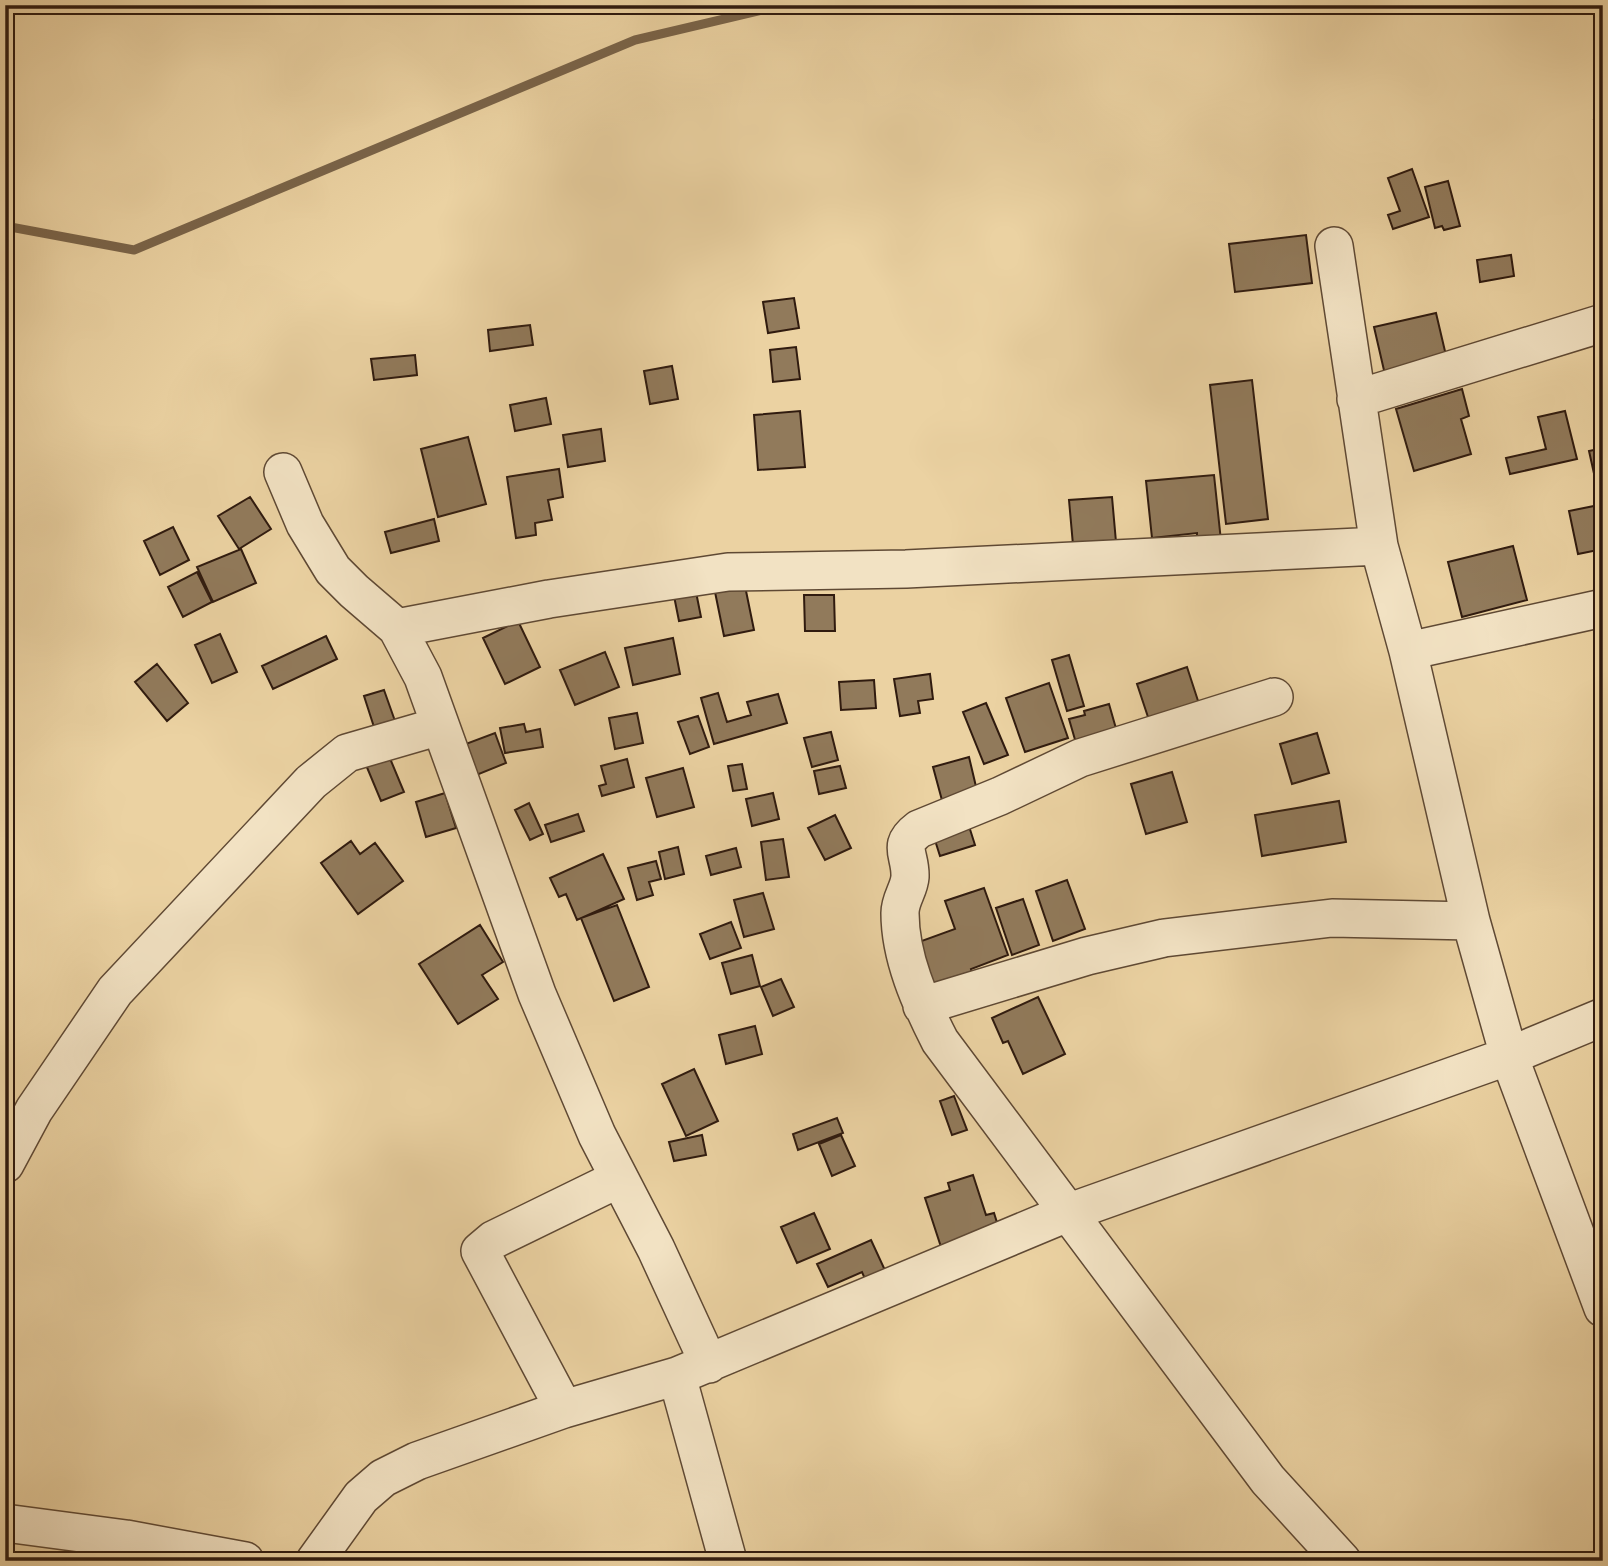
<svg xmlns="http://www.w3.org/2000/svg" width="1608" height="1566" font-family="'Libre Bodoni',serif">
	<rect width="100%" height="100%" fill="#ebd2a2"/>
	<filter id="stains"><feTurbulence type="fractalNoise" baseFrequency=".00286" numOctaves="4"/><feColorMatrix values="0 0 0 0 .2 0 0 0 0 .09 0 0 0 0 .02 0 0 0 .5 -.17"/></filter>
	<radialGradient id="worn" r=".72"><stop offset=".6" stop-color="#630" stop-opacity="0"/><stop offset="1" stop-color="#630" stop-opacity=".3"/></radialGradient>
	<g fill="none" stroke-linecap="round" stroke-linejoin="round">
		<path stroke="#7a6449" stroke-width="9" d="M5,226L134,250L635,40L784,5"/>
	</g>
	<path fill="#917a5b" stroke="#301b0f" stroke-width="2" d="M1603,118V133L1598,134L1594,120Z
		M1412,169L1429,217L1393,229L1388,215L1400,211L1388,178Z
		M1448,181L1460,226L1444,230L1442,226L1435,228L1425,187Z
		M1306,235L1312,283L1235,292L1229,244Z
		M1511,255L1514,276L1480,282L1477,260Z
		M794,298L799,328L768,333L763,302Z
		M1436,313L1448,364L1386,379L1374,327Z
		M530,325L533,345L490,351L488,330Z
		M796,347L800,379L773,382L770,350Z
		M415,355L417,375L374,380L371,359Z
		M672,366L678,399L650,404L644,371Z
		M1252,380L1268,519L1226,524L1210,385Z
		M1462,389L1469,416L1461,419L1471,454L1414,471L1396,409Z
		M546,398L551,424L515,431L510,405Z
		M800,411L805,467L758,470L754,415Z
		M1565,411L1577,459L1510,474L1506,458L1546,449L1538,417Z
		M601,429L605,461L568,467L563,435Z
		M468,437L486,504L438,517L421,449Z
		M1603,448V486L1597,487L1589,451Z
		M559,469L563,497L548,500L552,520L535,523L536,535L516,538L507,477Z
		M1214,475L1221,541L1197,543V533L1152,538L1146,481Z
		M250,497L271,529L239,549L218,516Z
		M1112,497L1116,542L1073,545L1069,500Z
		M1599,505L1603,527V549L1578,554L1569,511Z
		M434,519L439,541L391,553L385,532Z
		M173,527L189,560L160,575L144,541Z
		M1513,546L1527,600L1462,617L1448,562Z
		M241,549L256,583L213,602L197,567Z
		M197,572L212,602L183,617L168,587Z
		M745,586L754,630L724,636L715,592Z
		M696,592L701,617L679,621L674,596Z
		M804,595H834L835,631H805Z
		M518,621L540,667L505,684L483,638Z
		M220,634L237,672L212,683L195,645Z
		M326,636L337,659L273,689L262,666Z
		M673,638L680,674L633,685L625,648Z
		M605,652L619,687L575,705L560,670Z
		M1069,655L1084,706L1067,711L1052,660Z
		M157,664L188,703L167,721L135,682Z
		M1187,667L1201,710L1151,726L1137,684Z
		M930,674L933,699L918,701L920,713L900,716L894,679Z
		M874,680L876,708L841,710L839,682Z
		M1049,683L1068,738L1025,752L1006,698Z
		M384,690L395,721L374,727L364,696Z
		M718,693L727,722L751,715L747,702L778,694L787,723L714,744L701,698Z
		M986,703L1008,755L984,764L963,712Z
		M1109,704L1119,739L1078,750L1069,719L1085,715L1084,711Z
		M637,713L643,743L615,749L609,718Z
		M698,716L709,747L690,754L678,722Z
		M524,724L526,732L540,729L543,747L505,753L500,728Z
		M831,732L838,760L812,767L804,738Z
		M495,733L506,763L474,776L463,745Z
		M1317,733L1329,773L1292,784L1280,744Z
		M389,756L404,792L381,801L366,765Z
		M969,757L978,795L943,804L933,767Z
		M627,759L634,787L602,796L599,786L606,784L601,766Z
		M742,764L747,789L733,791L728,766Z
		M840,766L846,788L819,794L814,771Z
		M683,768L694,807L657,817L646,778Z
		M1172,772L1187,822L1146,834L1131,784Z
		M445,793L456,828L426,837L416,802Z
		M773,793L779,819L752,826L746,799Z
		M1339,801L1346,842L1262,856L1255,815Z
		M529,803L543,834L530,840L515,810Z
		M578,814L584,831L551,842L545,825Z
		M835,815L851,848L825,860L808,828Z
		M968,823L975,845L940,856L933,834Z
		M783,839L789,877L766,880L761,842Z
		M351,841L360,854L375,843L403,881L358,914L321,863Z
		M678,847L684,874L665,879L659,852Z
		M736,848L741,867L711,875L706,856Z
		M603,854L624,899L577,920L566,894L559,897L550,878Z
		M656,861L661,879L649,882L653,895L637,900L628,868Z
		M1067,880L1085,929L1053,941L1036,891Z
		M984,888L1008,955L971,969L975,982L935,996L916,943L955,929L945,901Z
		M763,893L774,929L744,937L734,900Z
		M1023,899L1039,945L1012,955L996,908Z
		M617,905L649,987L614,1001L581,918Z
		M731,922L741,948L710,959L700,934Z
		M480,925L503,962L482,975L498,999L458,1024L419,964Z
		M752,955L760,986L731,994L722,963Z
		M781,979L794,1007L773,1016L761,987Z
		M1038,997L1065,1054L1023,1074L1008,1041L1003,1043L992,1018Z
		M755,1026L762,1054L726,1064L719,1035Z
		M694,1069L718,1121L686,1136L662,1084Z
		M954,1096L967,1130L952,1135L940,1101Z
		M837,1118L843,1133L798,1150L793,1134Z
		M702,1135L706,1155L674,1161L669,1142Z
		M841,1135L855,1166L832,1176L819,1144Z
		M973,1175L986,1215L994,1213L1000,1232L942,1250L925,1198L950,1190L948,1183Z
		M814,1213L830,1249L797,1263L781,1227Z
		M871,1240L889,1279L869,1288L862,1272L828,1287L817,1264Z"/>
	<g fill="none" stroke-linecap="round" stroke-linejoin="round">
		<defs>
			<path id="minor" d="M1334,246L1379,546L1408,651L1471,921L1509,1056L1603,1308
				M1356,399L1603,323
				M283,472L305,524L333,570L354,591L397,628L423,677L537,994L597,1135L656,1249L709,1364
				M397,628L549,599L728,572L906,569L1379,546
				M1408,651L1603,608
				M1274,697L1080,758L1000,796L919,829C896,846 911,854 910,877C909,890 900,899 900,913C900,957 920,1002 940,1041L1268,1480L1342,1561
				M922,1006L1087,956L1164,938L1332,918L1471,921
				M5,1164L34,1110L115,991L311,782L347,753L440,726
				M677,1376L728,1561
				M564,1409L480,1251L493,1240L618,1179
				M5,1523L126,1539L245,1561
				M315,1561L361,1497L383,1478L417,1461L564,1409L677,1376L1067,1213L1509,1056L1603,1017"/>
		</defs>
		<use href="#minor" stroke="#5f4934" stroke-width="40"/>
		<use href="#minor" stroke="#f2e2c3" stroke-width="37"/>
	</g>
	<rect width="1608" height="1566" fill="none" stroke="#ebd2a2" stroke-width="28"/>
	<rect x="7" y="7" width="1594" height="1552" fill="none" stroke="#301b0f" stroke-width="3.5"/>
	<rect x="14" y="14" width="1580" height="1538" fill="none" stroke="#301b0f" stroke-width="2"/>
	<rect width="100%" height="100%" filter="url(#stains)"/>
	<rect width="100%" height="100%" fill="url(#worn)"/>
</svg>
